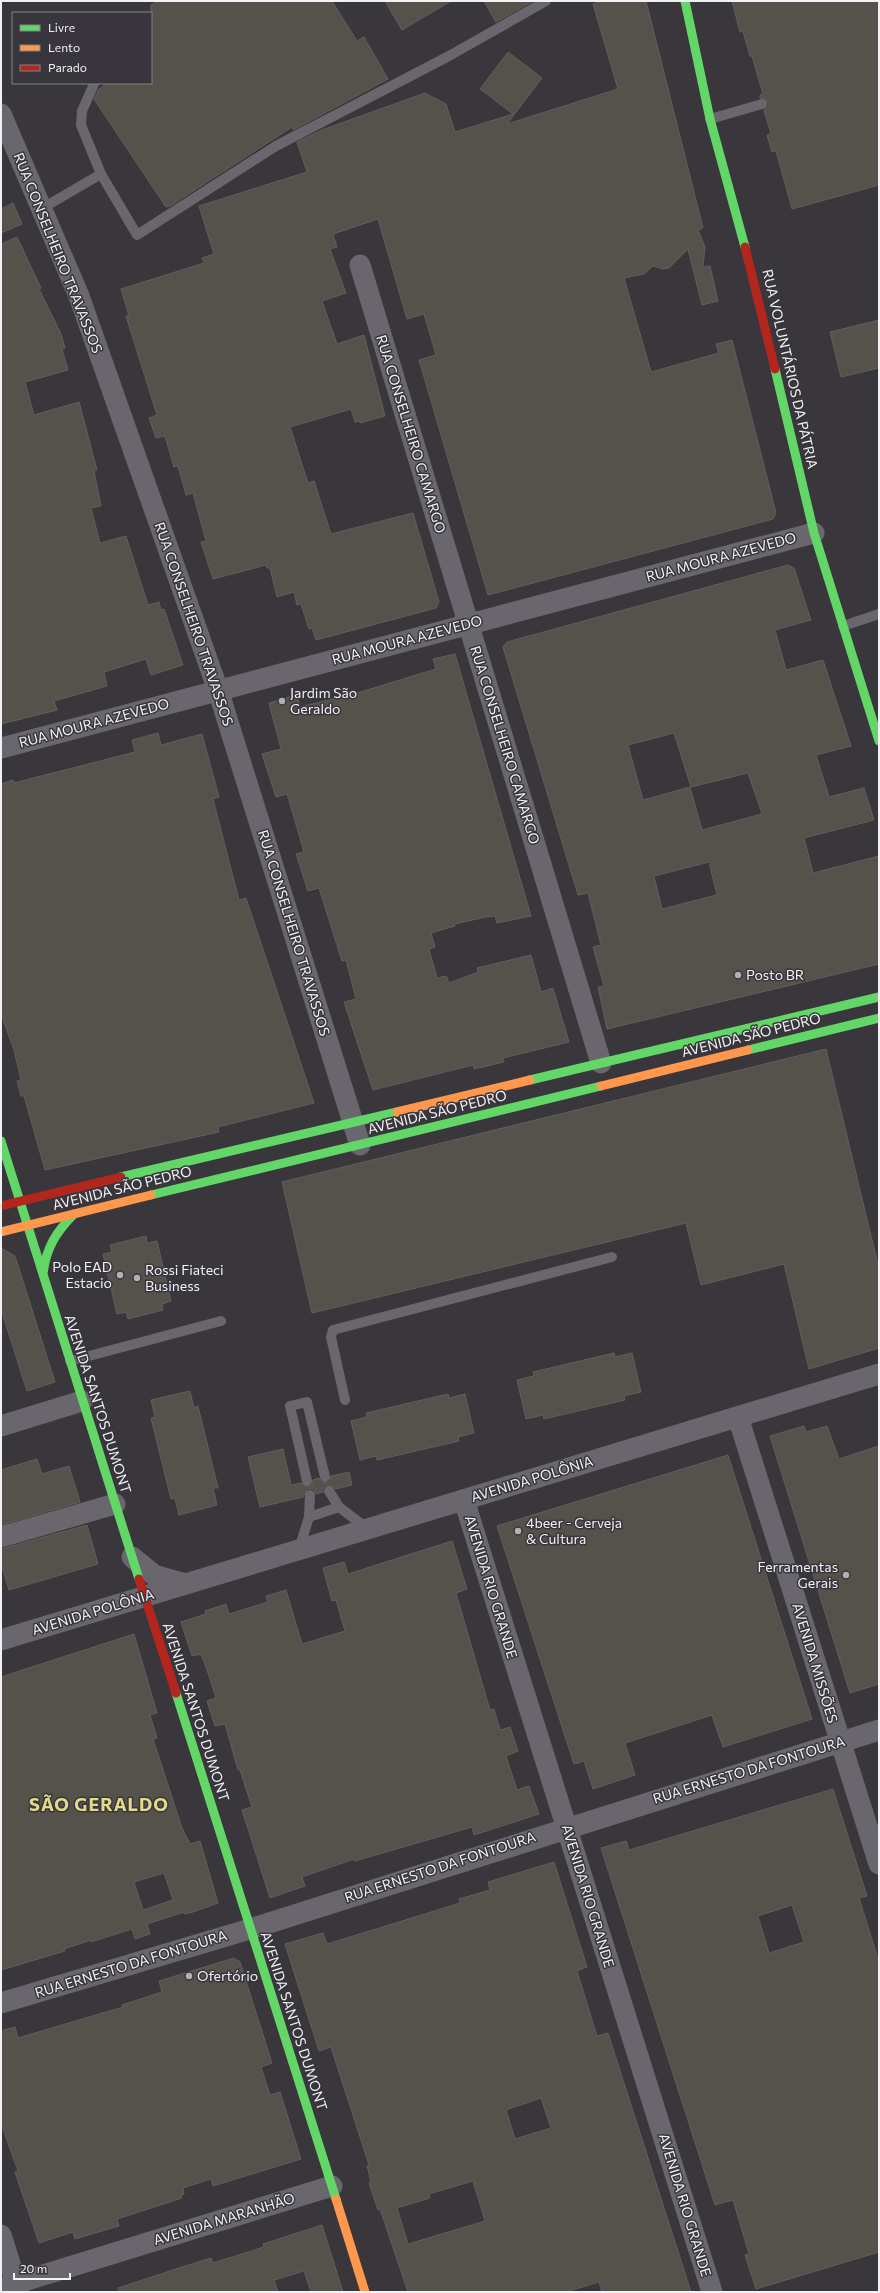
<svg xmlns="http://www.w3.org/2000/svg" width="880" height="2293" font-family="Commissioner,sans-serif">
	<rect width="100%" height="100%" fill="#39373b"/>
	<path fill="#54524b" stroke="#605f5f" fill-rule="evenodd" d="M158,1H332L357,41L364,37L388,79L293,130L292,127L170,206L166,207L94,99L99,89L108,83H151V5Z
		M385,1H451L402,30Z
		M484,1H533L496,22Z
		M602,1H646L703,228L698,230L705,247L703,267L710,266L718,301L702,305L688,249L669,268L663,269L653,266L644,274L624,278L651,372L719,353L716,344L732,340L776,513L773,519L488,595L419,360L436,355L424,314L407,319L378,219L333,234L337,247L330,249L346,293L322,301L337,344L364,335L385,416L360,423V421L355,422L351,409L290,427L308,483L314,481L331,534L413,513L439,602L436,608L316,640L312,628L309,629L301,604L297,605L294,592L277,597L270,568H267L266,565L213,579L201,542L206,541L193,493L186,495L178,466L174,467L165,436L156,438L149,418L157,415L126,316H129L121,289L204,263L202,258L214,254L199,206L307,172L297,142L322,130L425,93L446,104L455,132L513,114L480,89L508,52L542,78L507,124L618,89L593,4Z
		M732,1H879V185L792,209L776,151L772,152L767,135L771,134L764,110L768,106V102L760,98V95L763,94L752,56H750L743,31L740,32Z
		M13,203L22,224L1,233V209Z
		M17,237L41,288L39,289L61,334L65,348L62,349L68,370L25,382L34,415L79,402L97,470L94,471L101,506L91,508L100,543L126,536L148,605L159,602L161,610L164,609L183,665L151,675L146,659L104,672L107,686L54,701L57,710L1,724V244Z
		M879,320V368L841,377L830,332Z
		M788,565L794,568L811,620L775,630L786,670L823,660L851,746L816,755L829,797L864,788L874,820L804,838L813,873L879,856V964L607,1029L598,987L604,986L593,947L601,945L588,893L578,895L503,647L507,642ZM674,733L691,787L748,773L762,814L702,830L690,787L643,800L628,745ZM709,862L717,895L662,909L654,876Z
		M455,654L531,916L497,923L495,916L486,917L454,924L455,926L431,933L435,947L429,949L437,978L446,976L449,983L478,972L477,968L531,955L541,992L553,988L569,1042L503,1058L504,1062L474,1069L473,1065L373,1090L344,1002L356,999L346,960L342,961L319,888L308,891L296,854L304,852L287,794L276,797L262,754L281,749L269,703L297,695L300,707L357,693L436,669L433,659Z
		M158,733L161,745L202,734L219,797L213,799L239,900L246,898L314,1103L218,1127L219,1132L45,1170L24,1096H21L17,1081L21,1080L14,1050L1,1014V784L13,780L14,783L135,752L132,740Z
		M826,1049L879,1269V1348L809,1369L784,1264L701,1285L686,1223L312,1313L282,1182Z
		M146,1236L147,1243L157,1241L171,1301L162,1304L163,1310L128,1319L126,1312L117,1314L103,1254L112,1252L110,1245Z
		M1,1248L15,1256L55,1382L27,1391L1,1309Z
		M614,1353L615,1357L632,1353L641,1392L624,1396L625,1400L544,1419L543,1415L526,1419L517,1380L534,1376L533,1372Z
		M190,1391L194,1408L198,1406L218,1488H213L217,1505L179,1515L175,1498L171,1499L151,1418L155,1417L151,1400Z
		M448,1394L449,1398L465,1394L474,1433L458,1437L459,1441L377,1460L376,1456L360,1460L351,1421L367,1417L366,1413Z
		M804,1426L806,1432L827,1426L839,1459L879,1446V1684L850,1693L770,1436Z
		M283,1449L291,1485L301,1483L308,1487L312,1485L313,1480L319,1478L321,1482L326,1483L330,1481L331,1476L349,1472L352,1485L336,1489L328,1485L323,1488V1492L316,1494L313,1489H307L303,1497L260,1507L248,1457Z
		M728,1455L812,1719L723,1747L712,1715L625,1743L635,1775L593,1789L584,1761L574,1764L497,1526Z
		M37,1459L42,1474L69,1466L80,1502L1,1525V1470Z
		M87,1525L98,1564L9,1590L1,1563V1549Z
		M452,1541L467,1589L456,1593L490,1710L494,1709L500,1730L510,1727L518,1751L506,1756L517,1790L529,1786L539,1814L474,1835L472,1827L355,1861L354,1859L302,1877L305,1886L270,1898L242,1810L252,1807L240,1770H238L225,1724L215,1726L207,1701L216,1698L207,1670L201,1654L192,1656L181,1622L206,1614L205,1611L226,1604L229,1614L268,1602L266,1596L286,1590L302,1644L345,1631L336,1600L332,1601L323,1568L344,1562L348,1574Z
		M134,1634L157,1713L150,1715L157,1738L153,1739L182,1828L190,1844L200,1841L218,1903L193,1912L184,1914V1912L147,1924L150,1934L135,1939L132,1929L91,1942V1940L64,1949L65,1951L1,1970V1677ZM164,1873L173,1900L143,1910L134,1882Z
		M833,1789L867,1896L859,1898L879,1962V2252L756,2289L745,2255L749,2254L733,2200L715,2205L601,1848L626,1841L629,1850ZM792,1905L804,1942L769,1953L758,1916Z
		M554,1862L587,1967L577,1971L597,2036L608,2033L691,2292H602L599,2282L566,2292H408L380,2209L378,2210L369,2183L371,2182L367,2166L369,2165L331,2047L319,2051L285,1944L323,1933L327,1944L402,1921L460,1903L459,1899L490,1890L488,1882ZM541,2098L551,2128L515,2139L506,2110ZM473,2181L485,2221L408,2244L397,2208L430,2198L429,2194Z
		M234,1958L240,1962L272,2063L261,2067L270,2095L280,2092L301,2159L213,2186L211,2179L183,2188L184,2194L181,2195L182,2198L117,2219L119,2226L75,2239L73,2232L39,2243L15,2172L18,2171L1,2123V2031L15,2027L18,2038L123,2007L122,2005L162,1992L159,1981Z
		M322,2225L343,2292H311L304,2271L274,2280L278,2292H118V2288L182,2267L211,2258L213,2263L264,2247L263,2244Z"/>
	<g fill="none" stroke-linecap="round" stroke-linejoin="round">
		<path stroke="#69666d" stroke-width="10" d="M94,84L82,111L81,125L101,174
			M710,119L762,104
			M41,209L101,174L137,235L276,146L449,56L546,1
			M843,626L879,614
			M70,1361L221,1321
			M345,1400L331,1337L333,1330L612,1257
			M307,1481L290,1406L307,1402L325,1477
			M329,1491L339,1507L368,1529
			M309,1517L339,1507
			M299,1549L309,1517L310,1495"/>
		<path stroke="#69666d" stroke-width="21" d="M1,114L79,296L218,690L360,1145
			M360,265L601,1063
			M1,748L814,533
			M738,1417L879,1864
			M1,1426L82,1401
			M464,1500L712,2292
			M1,1537L115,1504
			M132,1557L154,1575L186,1584
			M1,1640L879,1374
			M1,2003L250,1929L879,1730
			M1,2235L19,2292
			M1,2288L332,2186"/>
		<path stroke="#63d668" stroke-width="9" d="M685,1L710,119L745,247
			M775,369L814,533L879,741
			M748,1050L879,1018
			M530,1080L879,997
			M1,1141L139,1579
			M121,1177L397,1112
			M151,1195L601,1086
			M43,1274C46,1248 56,1232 74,1214
			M176,1693L336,2199"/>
		<path stroke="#ff974d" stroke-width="9" d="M601,1086L748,1050
			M397,1112L530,1080
			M1,1232L151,1195
			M336,2199L365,2292"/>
		<path stroke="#b3261e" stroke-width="9" d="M745,247L775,369
			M1,1206L121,1177
			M139,1579L176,1693"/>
	</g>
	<g fill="#b1b0b4" stroke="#38363c" stroke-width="1.5">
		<circle cx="282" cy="701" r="4"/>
		<circle cx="738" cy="975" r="4"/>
		<circle cx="120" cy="1275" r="4"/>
		<circle cx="137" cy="1278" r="4"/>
		<circle cx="518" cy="1531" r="4"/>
		<circle cx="846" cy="1575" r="4"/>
		<circle cx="189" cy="1976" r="4"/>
	</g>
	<g text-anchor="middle" stroke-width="3" stroke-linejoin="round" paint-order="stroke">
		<g font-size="14" fill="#f2f1f5" stroke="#38363c">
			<text transform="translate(58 253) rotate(68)" y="5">RUA CONSELHEIRO TRAVASSOS</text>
			<text transform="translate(790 369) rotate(77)" y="5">RUA VOLUNTÁRIOS DA PÁTRIA</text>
			<text transform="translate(411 434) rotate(73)" y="5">RUA CONSELHEIRO CAMARGO</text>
			<text transform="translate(721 557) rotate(-15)" y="5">RUA MOURA AZEVEDO</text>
			<text transform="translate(194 624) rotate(71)" y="5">RUA CONSELHEIRO TRAVASSOS</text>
			<text transform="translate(407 640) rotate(-15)" y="5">RUA MOURA AZEVEDO</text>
			<text transform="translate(94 723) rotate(-15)" y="5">RUA MOURA AZEVEDO</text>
			<text transform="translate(505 745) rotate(73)" y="5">RUA CONSELHEIRO CAMARGO</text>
			<text transform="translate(294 933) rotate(73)" y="5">RUA CONSELHEIRO TRAVASSOS</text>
			<text transform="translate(751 1035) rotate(-14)" y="5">AVENIDA SÃO PEDRO</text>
			<text transform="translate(437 1112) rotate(-14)" y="5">AVENIDA SÃO PEDRO</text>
			<text transform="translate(122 1188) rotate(-14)" y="5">AVENIDA SÃO PEDRO</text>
			<text transform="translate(98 1404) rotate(72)" y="5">AVENIDA SANTOS DUMONT</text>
			<text transform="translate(532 1479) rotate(-17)" y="5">AVENIDA POLÔNIA</text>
			<text transform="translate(491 1587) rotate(73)" y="5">AVENIDA RIO GRANDE</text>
			<text transform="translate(93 1612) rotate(-17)" y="5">AVENIDA POLÔNIA</text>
			<text transform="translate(815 1663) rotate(73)" y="5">AVENIDA MISSÕES</text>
			<text transform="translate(196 1712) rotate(72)" y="5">AVENIDA SANTOS DUMONT</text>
			<text transform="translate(749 1770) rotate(-17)" y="5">RUA ERNESTO DA FONTOURA</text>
			<text transform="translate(440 1867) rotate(-18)" y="5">RUA ERNESTO DA FONTOURA</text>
			<text transform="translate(588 1896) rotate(73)" y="5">AVENIDA RIO GRANDE</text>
			<text transform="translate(131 1964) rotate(-17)" y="5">RUA ERNESTO DA FONTOURA</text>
			<text transform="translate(294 2021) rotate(72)" y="5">AVENIDA SANTOS DUMONT</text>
			<text transform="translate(685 2205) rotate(73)" y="5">AVENIDA RIO GRANDE</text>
			<text transform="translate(224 2219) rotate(-17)" y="5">AVENIDA MARANHÃO</text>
		</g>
		<g font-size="14" fill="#f2f1f5" stroke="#38363c" text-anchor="start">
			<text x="290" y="698">Jardim São<tspan x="290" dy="16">Geraldo</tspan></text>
			<text x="746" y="980">Posto BR</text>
			<text x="112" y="1272" text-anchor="end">Polo EAD<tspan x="112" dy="16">Estacio</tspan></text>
			<text x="145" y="1275">Rossi Fiateci<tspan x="145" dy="16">Business</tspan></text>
			<text x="526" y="1528">4beer - Cerveja<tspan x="526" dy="16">&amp; Cultura</tspan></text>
			<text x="838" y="1572" text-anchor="end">Ferramentas<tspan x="838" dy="16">Gerais</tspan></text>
			<text x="197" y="1981">Ofertório</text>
		</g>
		<g font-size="18" font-weight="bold" letter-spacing="1" fill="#e2d98a" stroke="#38363c">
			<text x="99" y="1811">SÃO GERALDO</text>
		</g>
	</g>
	<rect width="880" height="2293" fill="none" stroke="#f2f1f5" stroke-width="4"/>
	<rect x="12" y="12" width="140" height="72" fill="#38363c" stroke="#828186"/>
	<rect x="20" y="25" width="20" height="6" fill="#63d668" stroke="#828186"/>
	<text x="48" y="32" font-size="12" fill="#f2f1f5">Livre</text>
	<rect x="20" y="45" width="20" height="6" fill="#ff974d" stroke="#828186"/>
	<text x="48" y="52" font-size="12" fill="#f2f1f5">Lento</text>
	<rect x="20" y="65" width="20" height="6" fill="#b3261e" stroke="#828186"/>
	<text x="48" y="72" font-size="12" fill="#f2f1f5">Parado</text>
	<path d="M14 2273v6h56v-6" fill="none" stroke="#f2f1f5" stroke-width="2"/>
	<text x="20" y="2273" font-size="12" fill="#f2f1f5" stroke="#38363c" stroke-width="3" paint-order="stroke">20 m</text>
</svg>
